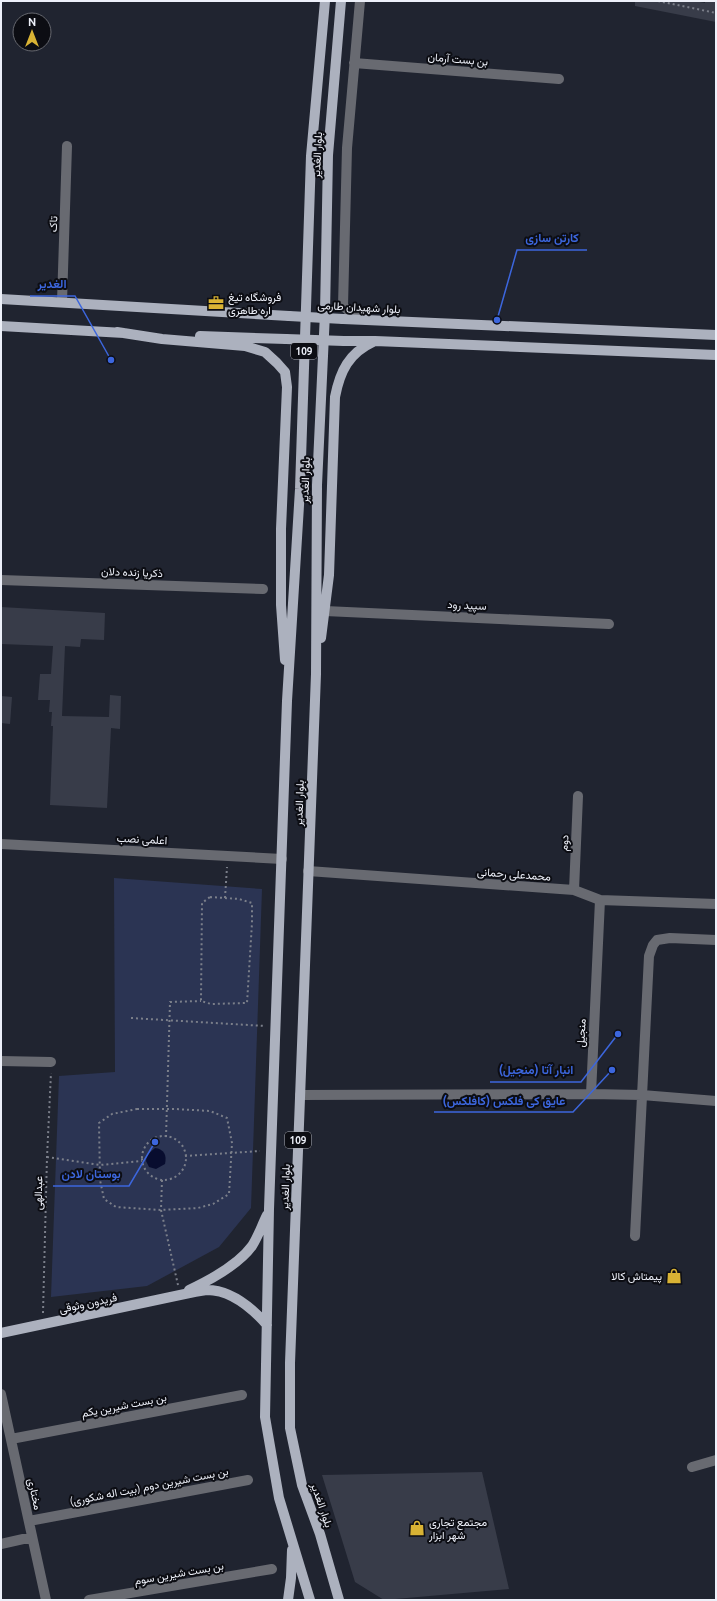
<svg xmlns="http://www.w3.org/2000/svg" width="717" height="1601" font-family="Ubuntu,Vazirmatn,sans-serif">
	<rect width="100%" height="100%" fill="#202430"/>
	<path fill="#2b3453" d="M114,878L262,889L251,1208L219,1247L147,1286L51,1297L59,1076L115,1072Z"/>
	<path fill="#080d2f" d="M155,1148C164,1149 167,1155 165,1164L156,1169L149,1167L146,1161L147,1155Z"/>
	<path fill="#383c49" d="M635,1H694L705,3V1H716V22L635,6Z
		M1,607L105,613L104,640L81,639L80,647L65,646L62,716L109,717L110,695L121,696L120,729L111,728L107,808L50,805L53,726H51L52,712H49L50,700H38L40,674H51L53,646L1,644Z
		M1,696L12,697L10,724L1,723Z
		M482,1472L509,1589L384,1600L355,1582L322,1475Z"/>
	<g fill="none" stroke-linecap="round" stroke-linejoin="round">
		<path stroke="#7b7f8a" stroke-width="2" stroke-dasharray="2 3" stroke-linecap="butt" d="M658,1L716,13
			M210,897L239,899L252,903V923L247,1003L211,1004L201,1001L202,903Z
			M225,898L227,867
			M131,1018L265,1026
			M137,1109H175L210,1111L227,1118L232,1143L229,1194L213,1204L198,1208L161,1210L116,1207L104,1199L100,1180L99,1123L112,1114Z
			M142 1158a22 22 0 1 1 44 0a22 22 0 1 1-44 0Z
			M166,1137L170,1002L201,1001
			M185,1156L260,1151
			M47,1157L100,1165L142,1161
			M162,1180L161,1210L178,1285
			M43,1313L47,1157L51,1073"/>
		<path stroke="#686a71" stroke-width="10" d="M360,1L347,148L343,306L349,311L367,320
			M354,63L559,79
			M62,302L67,146
			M1,580L263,589
			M325,611L609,624
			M1,844L282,859
			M308,871L574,890L600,900L716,904
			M574,890L578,796
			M1,1061L51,1062
			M591,1094L642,1095L716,1101
			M300,1095L591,1094L600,900
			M635,1236L649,956L653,945L657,940L670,938L716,940
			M1,1394L46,1600
			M11,1439L242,1395
			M692,1467L716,1460
			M29,1521L248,1480
			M1,1544L32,1537
			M89,1600L272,1569"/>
		<path stroke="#acb1be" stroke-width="10" d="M1,299L289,316
			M343,319L716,335
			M1,326L124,333
			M117,332L162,339L245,346L265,352L277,363L285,372L287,387L281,529V605L285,660
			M200,336L286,339
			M344,341H375L716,355
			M321,638L329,575L335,397C340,371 349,353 373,342
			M189,1290C208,1281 239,1264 252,1246C258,1237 262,1225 267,1215
			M1,1333L180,1295C189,1293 198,1291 207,1290C232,1290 252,1308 267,1325
			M288,1600L291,1578L292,1550
			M310,1600L279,1498L265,1417L269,1209L287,701L300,489L311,156L325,1
			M339,1600L320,1534L302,1485L290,1428V1363L316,674L317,485L325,313L328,155L341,1"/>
		<path stroke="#acb1be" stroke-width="10" d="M289,316L343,319
			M286,339L344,341"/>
	</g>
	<defs>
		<symbol id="office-bare" viewBox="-9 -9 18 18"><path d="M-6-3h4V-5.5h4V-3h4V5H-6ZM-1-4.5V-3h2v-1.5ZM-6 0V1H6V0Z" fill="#d9b334" stroke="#0c0d13" stroke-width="2.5" paint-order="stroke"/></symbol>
		<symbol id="shop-bare" viewBox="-9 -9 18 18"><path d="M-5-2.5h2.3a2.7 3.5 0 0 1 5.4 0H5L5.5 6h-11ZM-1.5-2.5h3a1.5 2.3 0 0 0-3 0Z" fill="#d9b334" stroke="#0c0d13" stroke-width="2.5" paint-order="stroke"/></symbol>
	</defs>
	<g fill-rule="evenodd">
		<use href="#office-bare" x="205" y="292" width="22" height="22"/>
		<use href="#shop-bare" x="663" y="1265" width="22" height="22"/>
		<use href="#shop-bare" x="406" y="1517" width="22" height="22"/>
	</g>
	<g text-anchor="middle" stroke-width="4" stroke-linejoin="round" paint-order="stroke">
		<g fill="#0c0d13" stroke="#aaacb4" stroke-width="1">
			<rect x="291" y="343" width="26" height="16" rx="3"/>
			<rect x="285" y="1132" width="26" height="16" rx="3"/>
		</g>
		<g font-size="10" font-weight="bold" fill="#edf0f9">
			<text x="304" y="355">109</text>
			<text x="298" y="1144">109</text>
		</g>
		<g font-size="11" fill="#edf0f9" stroke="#0c0d13">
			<text transform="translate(458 59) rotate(5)" y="4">بن بست آرمان</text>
			<text transform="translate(317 155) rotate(-87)" y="4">بلوار الغدیر</text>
			<text transform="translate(53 224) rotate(-88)" y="4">تاک</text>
			<text transform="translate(359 307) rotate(3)" y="4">بلوار شهیدان طارمی</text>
			<text transform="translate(305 480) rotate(-88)" y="4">بلوار الغدیر</text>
			<text transform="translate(132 572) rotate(2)" y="4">ذکریا زنده دلان</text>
			<text transform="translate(467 605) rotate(3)" y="4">سپید رود</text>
			<text transform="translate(299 803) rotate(-88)" y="4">بلوار الغدیر</text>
			<text transform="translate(142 839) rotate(3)" y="4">اعلمی نصب</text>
			<text transform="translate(564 843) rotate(-87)" y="4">دوم</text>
			<text transform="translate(514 874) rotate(4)" y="4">محمدعلی رحمانی</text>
			<text transform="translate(581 1033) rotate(-87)" y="4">منجیل</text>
			<text transform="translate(285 1187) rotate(-88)" y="4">بلوار الغدیر</text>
			<text transform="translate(38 1193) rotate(-89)" y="4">عبدالهی</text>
			<text transform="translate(88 1303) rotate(-12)" y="4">فریدون وثوقی</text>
			<text transform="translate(124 1405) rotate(-11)" y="4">بن بست شیرین یکم</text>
			<text transform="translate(149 1486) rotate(-11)" y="4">بن بست شیرین دوم (بیت اله شکوری)</text>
			<text transform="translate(35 1494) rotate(78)" y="4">مختاری</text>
			<text transform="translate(322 1505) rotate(71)" y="4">بلوار الغدیر</text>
			<text transform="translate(179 1573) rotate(-10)" y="4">بن بست شیرین سوم</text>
		</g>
		<g font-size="11" fill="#edf0f9" stroke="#0c0d13" text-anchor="start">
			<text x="228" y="301">فروشگاه تیغ<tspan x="228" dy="13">اره طاهری</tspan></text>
			<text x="662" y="1280" text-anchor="end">پیمتاش کالا</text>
			<text x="429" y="1526">مجتمع تجاری<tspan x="429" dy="13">شهر ابزار</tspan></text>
		</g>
	</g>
	<path fill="none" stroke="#3c66dd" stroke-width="1.5" d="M497 320L517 250H587M111 360L75 296H30M618 1034L581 1082H490M612 1070L573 1112H434M155 1142L129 1186H53"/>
	<g fill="#3c66dd" stroke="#0c0d13" stroke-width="1.5">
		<circle cx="497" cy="320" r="4"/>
		<circle cx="111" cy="360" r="4"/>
		<circle cx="618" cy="1034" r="4"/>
		<circle cx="612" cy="1070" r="4"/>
		<circle cx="155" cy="1142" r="4"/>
	</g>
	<g font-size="12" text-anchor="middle" font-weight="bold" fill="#3c66dd" stroke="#0c0d13" stroke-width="4" stroke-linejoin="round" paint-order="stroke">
		<text x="552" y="242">کارتن سازی</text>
		<text x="52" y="288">الغدیر</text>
		<text x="536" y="1074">انبار آتا (منجیل)</text>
		<text x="504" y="1105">عایق کی فلکس (کافلکس)</text>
		<text x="91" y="1178">بوستان لادن</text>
	</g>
	<rect width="717" height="1601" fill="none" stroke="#edf0f9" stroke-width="4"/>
	<g transform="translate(32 32)"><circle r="19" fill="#0c0d13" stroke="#66686f"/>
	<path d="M0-3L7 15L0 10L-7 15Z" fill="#d9b334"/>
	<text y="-6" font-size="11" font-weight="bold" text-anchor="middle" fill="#edf0f9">N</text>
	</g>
</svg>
